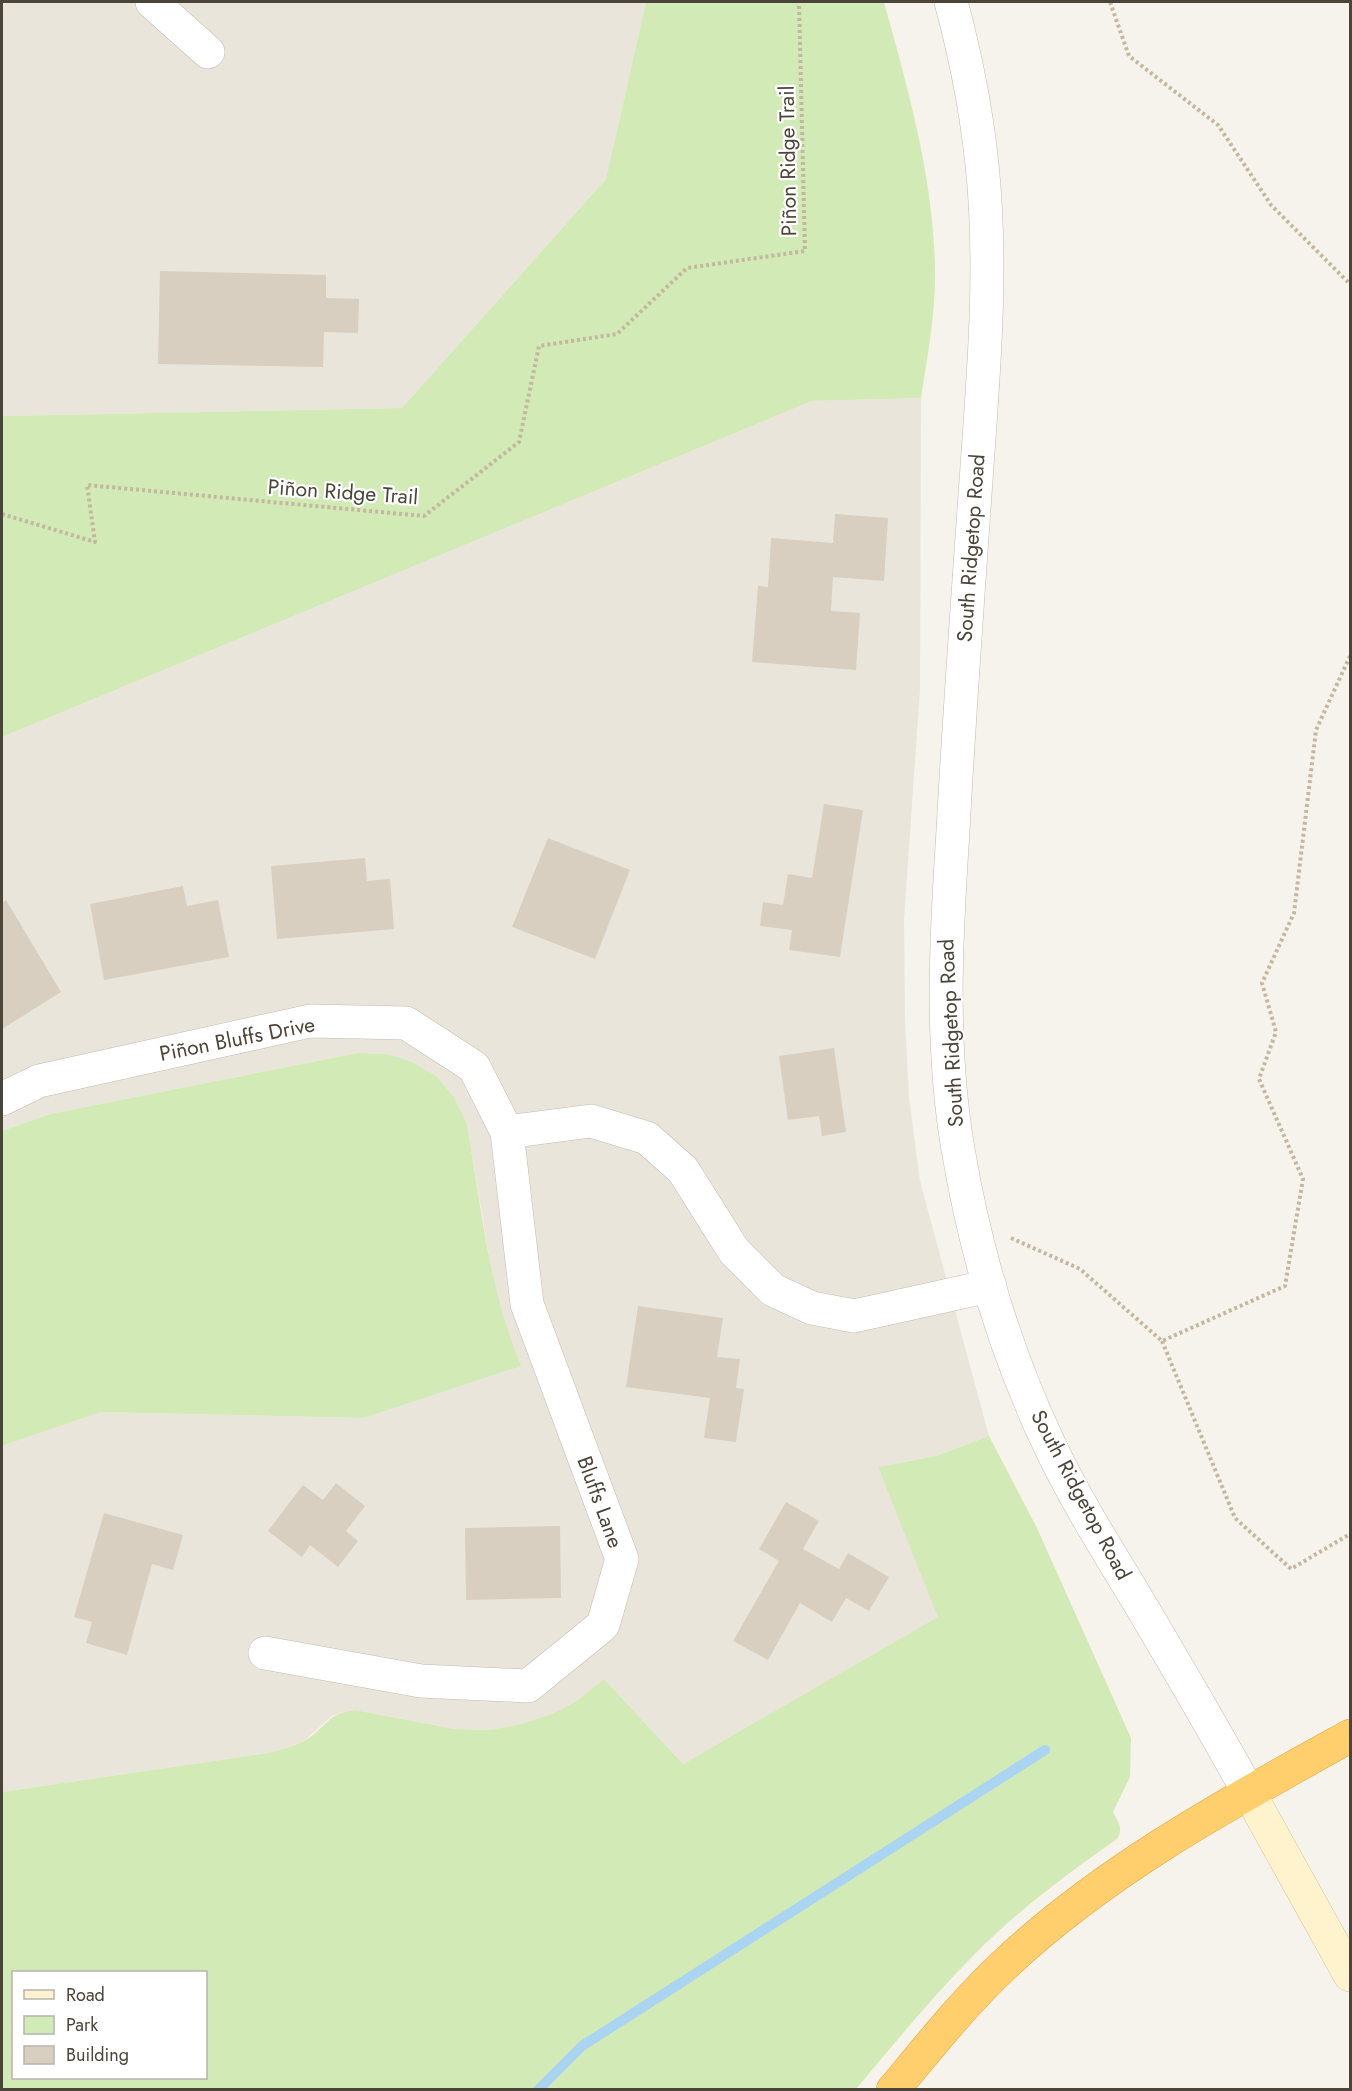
<svg xmlns="http://www.w3.org/2000/svg" width="1352" height="2091" font-family="Jost,sans-serif">
	<rect width="100%" height="100%" fill="#f6f3ec"/>
	<path fill="#eae5da" d="M2,2H646L606,179L402,408L2,416Z
		M921,398L920,690L904,919L905,1020L909,1097L920,1181L989,1436L936,1456L878,1467L939,1617L683,1764L604,1679L575,1702L554,1713L522,1724L489,1730L455,1729L355,1710L343,1712L332,1716L305,1740L288,1748L268,1753L2,1792V1446L101,1412L363,1418L508,1335L499,1305L489,1256L467,1124L454,1097L436,1076L387,1054L358,1053L50,1114L2,1131V737L812,401Z"/>
	<path fill="#d2eab5" fill-rule="evenodd" d="M646,2H884C908,89 934,179 935,271C936,310 927,359 921,398L812,401L2,737V416L402,408L606,179Z
		M358,1053L387,1054L412,1062L436,1076L454,1097L467,1124C481,1206 489,1289 521,1366L363,1418L101,1412L2,1446V1131L50,1114Z
		M989,1436L1037,1528L1131,1738L1130,1777L1113,1812C1118,1822 1124,1828 1117,1839C1067,1874 1017,1911 974,1955C932,1997 894,2044 856,2089H2V1792L268,1753C280,1750 292,1747 304,1741C326,1729 326,1713 355,1710L455,1729L489,1730L522,1724L554,1713L575,1702L604,1679L683,1764L938,1617L878,1467L936,1456ZM14,1972H206V2078H14Z"/>
	<g fill="none" stroke-linecap="round" stroke-linejoin="round">
		<path stroke="#a9d4f2" stroke-width="10" d="M538,2090L582,2046L1045,1750"/>
	</g>
	<path fill="#d8cfc1" d="M160,271L326,275V298L359,299L358,333L324,332L323,367L158,364Z
		M835,514L888,518L884,581L833,577L831,611L860,613L856,670L752,662L758,586L768,587L771,538L833,543Z
		M824,804L863,810L840,957L789,950L792,930L760,926L763,902L783,905L788,874L812,878Z
		M548,838L630,870L595,959L512,927Z
		M365,858L367,881L390,879L394,929L277,939L271,866Z
		M183,886L187,906L218,900L229,957L104,980L90,904Z
		M6,900L61,992L2,1029V903Z
		M834,1048L846,1132L822,1136L819,1116L788,1120L779,1056Z
		M638,1306L723,1318L717,1357L740,1359L736,1388L744,1389L736,1442L704,1438L710,1398L626,1387Z
		M336,1483L365,1506L346,1531L358,1541L338,1567L310,1545L302,1557L268,1531L303,1485L323,1500Z
		M786,1502L819,1521L803,1549L839,1569L848,1553L889,1577L869,1611L846,1598L832,1622L800,1603L768,1660L733,1641L779,1561L759,1549Z
		M104,1513L183,1535L173,1570L152,1564L127,1655L86,1643L92,1622L74,1617Z
		M560,1526L561,1598L466,1600L465,1528Z"/>
	<g fill="none" stroke-linecap="round" stroke-linejoin="round">
		<defs>
			<path id="street" d="M152,2L208,52
				M951,2C967,61 979,124 984,186C992,289 982,392 975,495C967,607 959,719 953,831C946,937 940,1044 958,1149C975,1250 1005,1351 1049,1444C1074,1497 1106,1548 1137,1599C1175,1663 1213,1728 1249,1793
				M2,1099L39,1081L310,1021L406,1023L474,1067L507,1132L527,1304L622,1559L603,1625L528,1686L421,1681L265,1653
				M507,1132L591,1121L647,1138L683,1170L734,1251L773,1290L812,1308L854,1316L990,1286"/>
			<path id="secondary" d="M1249,1793L1350,1975"/>
			<path id="highway" d="M893,2090C928,2048 962,2005 1002,1967C1103,1871 1229,1803 1350,1736"/>
		</defs>
		<use href="#street" stroke="#c2bbae" stroke-width="34"/>
		<use href="#secondary" stroke="#d6c79b" stroke-width="34"/>
		<use href="#highway" stroke="#e0a43c" stroke-width="34"/>
		<path stroke="#c4b79f" stroke-width="4" stroke-dasharray="3 3" stroke-linecap="butt" d="M1110,2L1129,56L1218,125L1271,205L1350,284
			M2,514L95,542L87,485L424,516L519,442L539,346L617,334L687,268L805,251L799,2
			M1011,1238L1080,1269L1162,1341L1285,1286L1303,1179L1259,1079L1276,1032L1262,983L1294,913L1316,730L1350,656
			M1162,1341L1235,1518L1291,1569L1350,1534"/>
		<use href="#street" stroke="#fff" stroke-width="33"/>
		<use href="#secondary" stroke="#fff3cd" stroke-width="33"/>
		<use href="#highway" stroke="#ffcf6e" stroke-width="33"/>
	</g>
	<g text-anchor="middle" stroke-width="4.5" stroke-linejoin="round" paint-order="stroke">
		<g font-size="21" fill="#4b4439" stroke="#fff">
			<text transform="translate(788 161) rotate(-91)" y="7">Piñon Ridge Trail</text>
			<text transform="translate(343 492) rotate(4)" y="7">Piñon Ridge Trail</text>
			<text transform="translate(971 548) rotate(-86)" y="7">South Ridgetop Road</text>
			<text transform="translate(951 1033) rotate(-93)" y="7">South Ridgetop Road</text>
			<text transform="translate(237 1039) rotate(-11)" y="7">Piñon Bluffs Drive</text>
			<text transform="translate(1081 1495) rotate(62)" y="7">South Ridgetop Road</text>
			<text transform="translate(600 1502) rotate(70)" y="7">Bluffs Lane</text>
		</g>
	</g>
	<rect width="1352" height="2091" fill="none" stroke="#4b4439" stroke-width="6"/>
	<rect x="12" y="1971" width="195" height="108" fill="#ffffff" stroke="#b7b4b0" stroke-width="1.5"/>
	<rect x="24" y="1990" width="30" height="9" fill="#fff3cd" stroke="#b7b4b0" stroke-width="1.5"/>
	<text x="66" y="2001" font-size="18" fill="#4b4439">Road</text>
	<rect x="24" y="2016" width="30" height="18" fill="#d2eab5" stroke="#b7b4b0" stroke-width="1.5"/>
	<text x="66" y="2031" font-size="18" fill="#4b4439">Park</text>
	<rect x="24" y="2046" width="30" height="18" fill="#d8cfc1" stroke="#b7b4b0" stroke-width="1.5"/>
	<text x="66" y="2061" font-size="18" fill="#4b4439">Building</text>
</svg>
